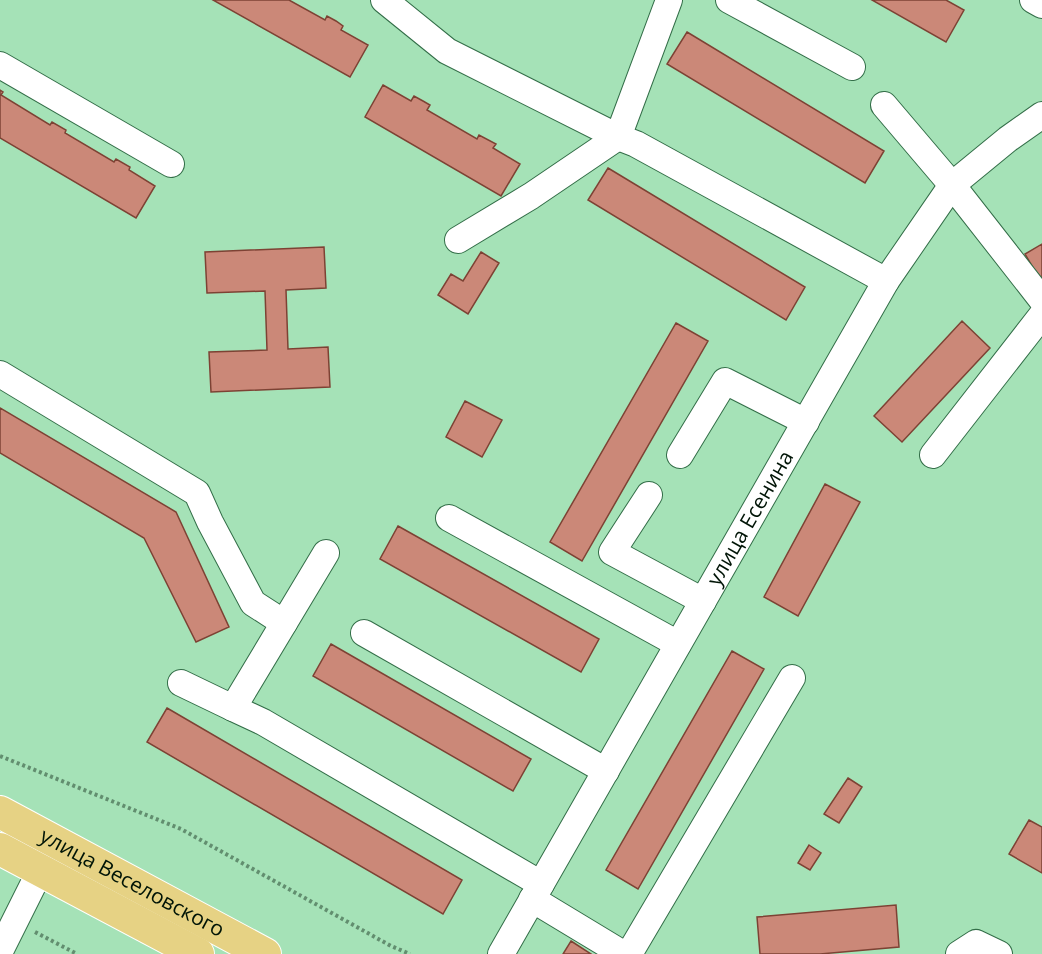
<svg xmlns="http://www.w3.org/2000/svg" width="1042" height="954" font-family="'Open Sans',sans-serif">
	<rect width="100%" height="100%" fill="#a5e2b7"/>
	<path fill="#cb8878" stroke="#7d4234" stroke-width="1.5" d="M213,0H289L325,20L327,16L336,21L343,26L341,30L368,45L350,77Z
		M872,0H946L964,10L946,42Z
		M687,32L884,151L865,183L667,64Z
		M383,85L411,101L414,96L423,101L430,105L427,110L477,139L479,135L496,144L493,148L520,164L501,196L365,117Z
		M0,90L3,92L1,95L50,125L52,122L66,130L65,133L114,162L116,159L130,167L129,170L155,186L136,218L0,138Z
		M608,168L805,287L786,320L588,200Z
		M1042,244V283L1025,254Z
		M324,247L326,288L286,290L288,349L328,347L330,387L211,392L209,352L267,350L265,291L207,293L205,252Z
		M481,252L499,263L468,314L438,295L451,274L463,281Z
		M962,321L990,348L902,442L874,416Z
		M676,323L708,341L582,561L550,542Z
		M465,401L502,420L482,457L446,437Z
		M0,408L176,512L229,627L196,642L144,538L0,453Z
		M825,484L860,502L798,616L764,597Z
		M398,526L599,639L581,672L380,559Z
		M331,644L531,759L513,791L313,676Z
		M732,651L764,669L638,889L606,870Z
		M167,708L462,880L443,914L147,742Z
		M848,778L862,787L839,823L824,814Z
		M1029,820L1042,827V873L1009,854Z
		M809,845L821,853L810,870L798,863Z
		M896,905L899,947L820,954H760L757,917Z
		M571,941L591,954H563Z"/>
	<g fill="none" stroke-linecap="round" stroke-linejoin="round">
		<defs>
			<g id="minor">
				<path d="M384,0L447,51L618,137L636,144L886,281"/>
				<path d="M729,0L852,67"/>
				<path d="M1033,0L1042,5"/>
				<path d="M0,65L171,164"/>
				<path d="M884,105L952,185L1042,300"/>
				<path d="M458,240L531,196L618,137L669,0"/>
				<path d="M0,374L197,493L210,522L253,603L284,623"/>
				<path d="M680,455L725,381L806,422"/>
				<path d="M933,455L1042,315"/>
				<path d="M649,495L612,552L703,601"/>
				<path d="M449,518L678,644"/>
				<path d="M326,553L233,708L263,722L541,884"/>
				<path d="M364,633L606,771"/>
				<path d="M181,683L233,708"/>
				<path d="M532,899L623,954"/>
				<path d="M0,951L40,871"/>
				<path id="s1" d="M501,954L886,281L952,185L1008,139L1042,115"/>
				<path d="M629,954L792,678"/>
				<path d="M959,954L976,943L999,954"/>
			</g>
			<g id="major">
				<path id="s2" d="M0,812L265,954"/>
				<path d="M0,849L198,954"/>
			</g>
		</defs>
		<use href="#minor" stroke="#336e48" stroke-width="28"/>
		<use href="#major" stroke="#fff" stroke-width="34"/>
		<path stroke="#628e6f" stroke-width="4" stroke-dasharray="3 3" stroke-linecap="butt" d="M0,756L181,829L391,946L410,954
			M35,932L77,954"/>
		<use href="#minor" stroke="#fff" stroke-width="26"/>
		<use href="#major" stroke="#e6d284" stroke-width="32"/>
	</g>
	<g text-anchor="middle" stroke-width="4.5" stroke-linejoin="round" paint-order="stroke">
		<g font-size="21" fill="#001406" stroke="#b2f0c4">
			<text dy="7" stroke="none"><textPath href="#s1" startOffset="502">улица Есенина</textPath></text>
			<text dy="7" stroke="none"><textPath href="#s2" startOffset="150">улица Веселовского</textPath></text>
		</g>
	</g>
</svg>
